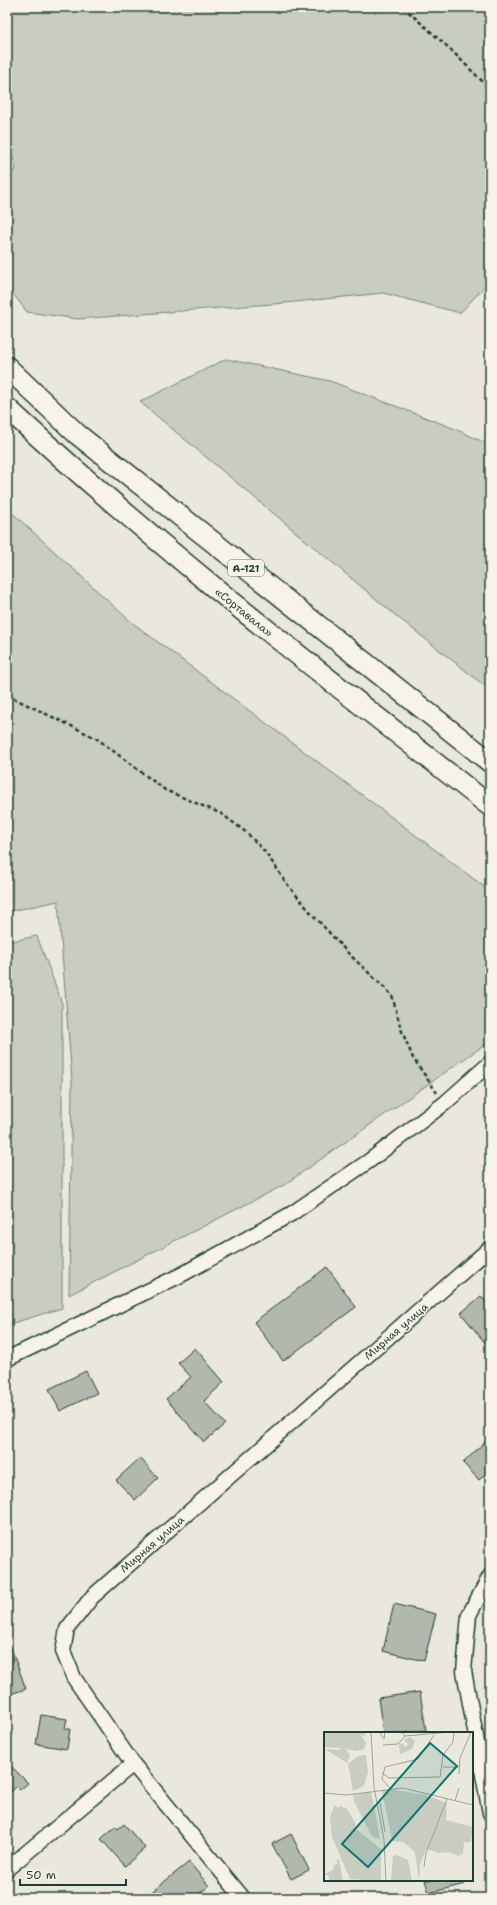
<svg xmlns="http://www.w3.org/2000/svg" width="497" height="1905" font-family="'Shantell Sans',sans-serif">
	<rect width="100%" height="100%" fill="#eae8dd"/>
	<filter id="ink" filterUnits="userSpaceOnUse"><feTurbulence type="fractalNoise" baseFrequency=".025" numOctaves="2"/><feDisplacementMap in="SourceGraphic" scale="8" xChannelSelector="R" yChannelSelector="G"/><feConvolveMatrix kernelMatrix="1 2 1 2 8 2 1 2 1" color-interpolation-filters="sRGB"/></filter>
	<g filter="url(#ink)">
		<path fill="#c8ccc1" stroke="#74847a" d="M7,7H490V290L484,287L460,313L383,293L285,303L78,319L27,312L7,286V173L16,170L7,132V121L13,92L7,79Z
			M226,359L330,381L453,428L490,445V690L400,619L140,402Z
			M7,508L130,621L490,891V1041L284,1185L69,1295L72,1081L58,901L7,912Z
			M37,936L62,1003V1308L7,1325V942Z"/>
		<path fill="#b2b8ae" stroke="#1f3d34" d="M327,1267L356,1307L283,1361L254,1322Z
			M481,1296L490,1306V1349L461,1313Z
			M195,1348L224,1382L204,1401L225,1424L204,1442L166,1399L191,1377L178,1363Z
			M86,1371L97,1393L60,1411L49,1389Z
			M490,1437V1470L479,1480L463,1463Z
			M140,1458L158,1478L135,1500L116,1480Z
			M394,1604L436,1614L424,1661L383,1651Z
			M8,1640L26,1689L7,1695V1641Z
			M420,1692L426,1730L403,1733H383L378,1698Z
			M41,1715L67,1719L65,1728L70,1729L67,1749L36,1744Z
			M7,1762L28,1783L20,1790L17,1786L7,1796Z
			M124,1824L145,1848L125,1866L101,1839L116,1826L118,1829Z
			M291,1834L309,1870L291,1879L272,1844Z
			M189,1862L209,1886L194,1898H144Z
			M425,1880H464L465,1884L429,1893Z"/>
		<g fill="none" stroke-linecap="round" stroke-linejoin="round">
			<defs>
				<path id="minor" d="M7,1359L181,1275L291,1214L369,1161L445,1103L490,1063
					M490,1576L469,1615L464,1671L490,1813
					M7,1869L133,1764
					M243,1898L133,1764L74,1678L63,1651L67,1629L92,1597L490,1248"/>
				<path id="highway" d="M7,367L77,434L490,762
					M7,408C160,550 326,677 490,806"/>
			</defs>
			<use href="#minor" stroke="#1f3d34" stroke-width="17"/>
			<use href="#highway" stroke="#1f3d34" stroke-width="23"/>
			<path stroke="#1f3d34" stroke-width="2.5" stroke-dasharray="4 3" stroke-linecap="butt" d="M403,7L449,48L490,89
				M7,695L96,738L165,790L222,814L247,833L266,853L287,884L312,914L349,954L392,995L401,1029L413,1058L437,1093"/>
			<use href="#minor" stroke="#f7f3e8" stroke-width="14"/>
			<use href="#highway" stroke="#f7f3e8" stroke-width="20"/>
		</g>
	</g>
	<g text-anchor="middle" stroke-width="3" stroke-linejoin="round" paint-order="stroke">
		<rect fill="#f7f3e8" stroke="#60746a" stroke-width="1" x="228" y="560" width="36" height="16" rx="3"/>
		<g font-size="10" font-weight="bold" fill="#1f3d34">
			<text x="246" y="572">А-121</text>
		</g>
		<g font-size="11" fill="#1f3d34" stroke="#f7f3e8">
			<text transform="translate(244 612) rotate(39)" y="4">«Сортавала»</text>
			<text transform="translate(396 1331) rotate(-41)" y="4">Мирная улица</text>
			<text transform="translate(152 1544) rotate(-41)" y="4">Мирная улица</text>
		</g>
	</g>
	<g transform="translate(324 1732)">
		<rect width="149" height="149" fill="#eae8dd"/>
		<path d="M0,0H41V4L37,3L42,11L40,17L31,19L18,16L23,18L26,23L23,31L1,17L14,18L17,16L0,15ZM86,5L91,9L88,17L76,22L75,13L77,11L82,15L84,12L80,8ZM42,23L44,40L40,54L29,59L24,32L34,24ZM65,57L102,63L123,71L122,88L149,95L147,110H140L139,121L134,124L126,120L115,121L102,117L96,133L95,149L91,120L79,110L68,109L58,58ZM47,60L52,84L56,107L49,105L45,99L30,69L29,63ZM11,73L14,77L16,74L23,77L31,90L32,97L57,117V149L26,147L8,105L6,85ZM73,123L84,128L88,149H67L69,124ZM15,127L19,149H6L4,143L0,142L9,138L10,133L14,131L12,128Z" fill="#c8ccc1"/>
		<path fill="none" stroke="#99a499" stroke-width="1" d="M47,0L50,55L60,108L62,149M55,0L60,7L61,0M78,0L81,4L126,0M59,13L74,12L81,4M119,35H135M58,41L65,46L116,45L119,23L129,10L130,0M135,42L136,26L147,0M66,56L58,47L61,35L94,27L110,3M0,61L22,63L79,56L149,73M131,69L135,56M56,71L61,100M100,135L102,121L123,67"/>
		<path fill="#0f766e" fill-opacity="0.15" stroke="#0f766e" stroke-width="2" d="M106,11L133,34L44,135L18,112Z"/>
		<rect width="149" height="149" fill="none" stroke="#1f3d34" stroke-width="2"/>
	</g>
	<rect width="497" height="1905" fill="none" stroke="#f7f3e8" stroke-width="24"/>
	<rect x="12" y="12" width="473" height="1881" fill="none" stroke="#1f3d34" stroke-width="1.5" filter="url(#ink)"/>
	<path d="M20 1879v6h106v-6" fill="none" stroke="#1f3d34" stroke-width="2"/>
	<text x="26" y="1879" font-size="12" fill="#1f3d34" stroke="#f7f3e8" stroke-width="3" paint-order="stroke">50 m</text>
</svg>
